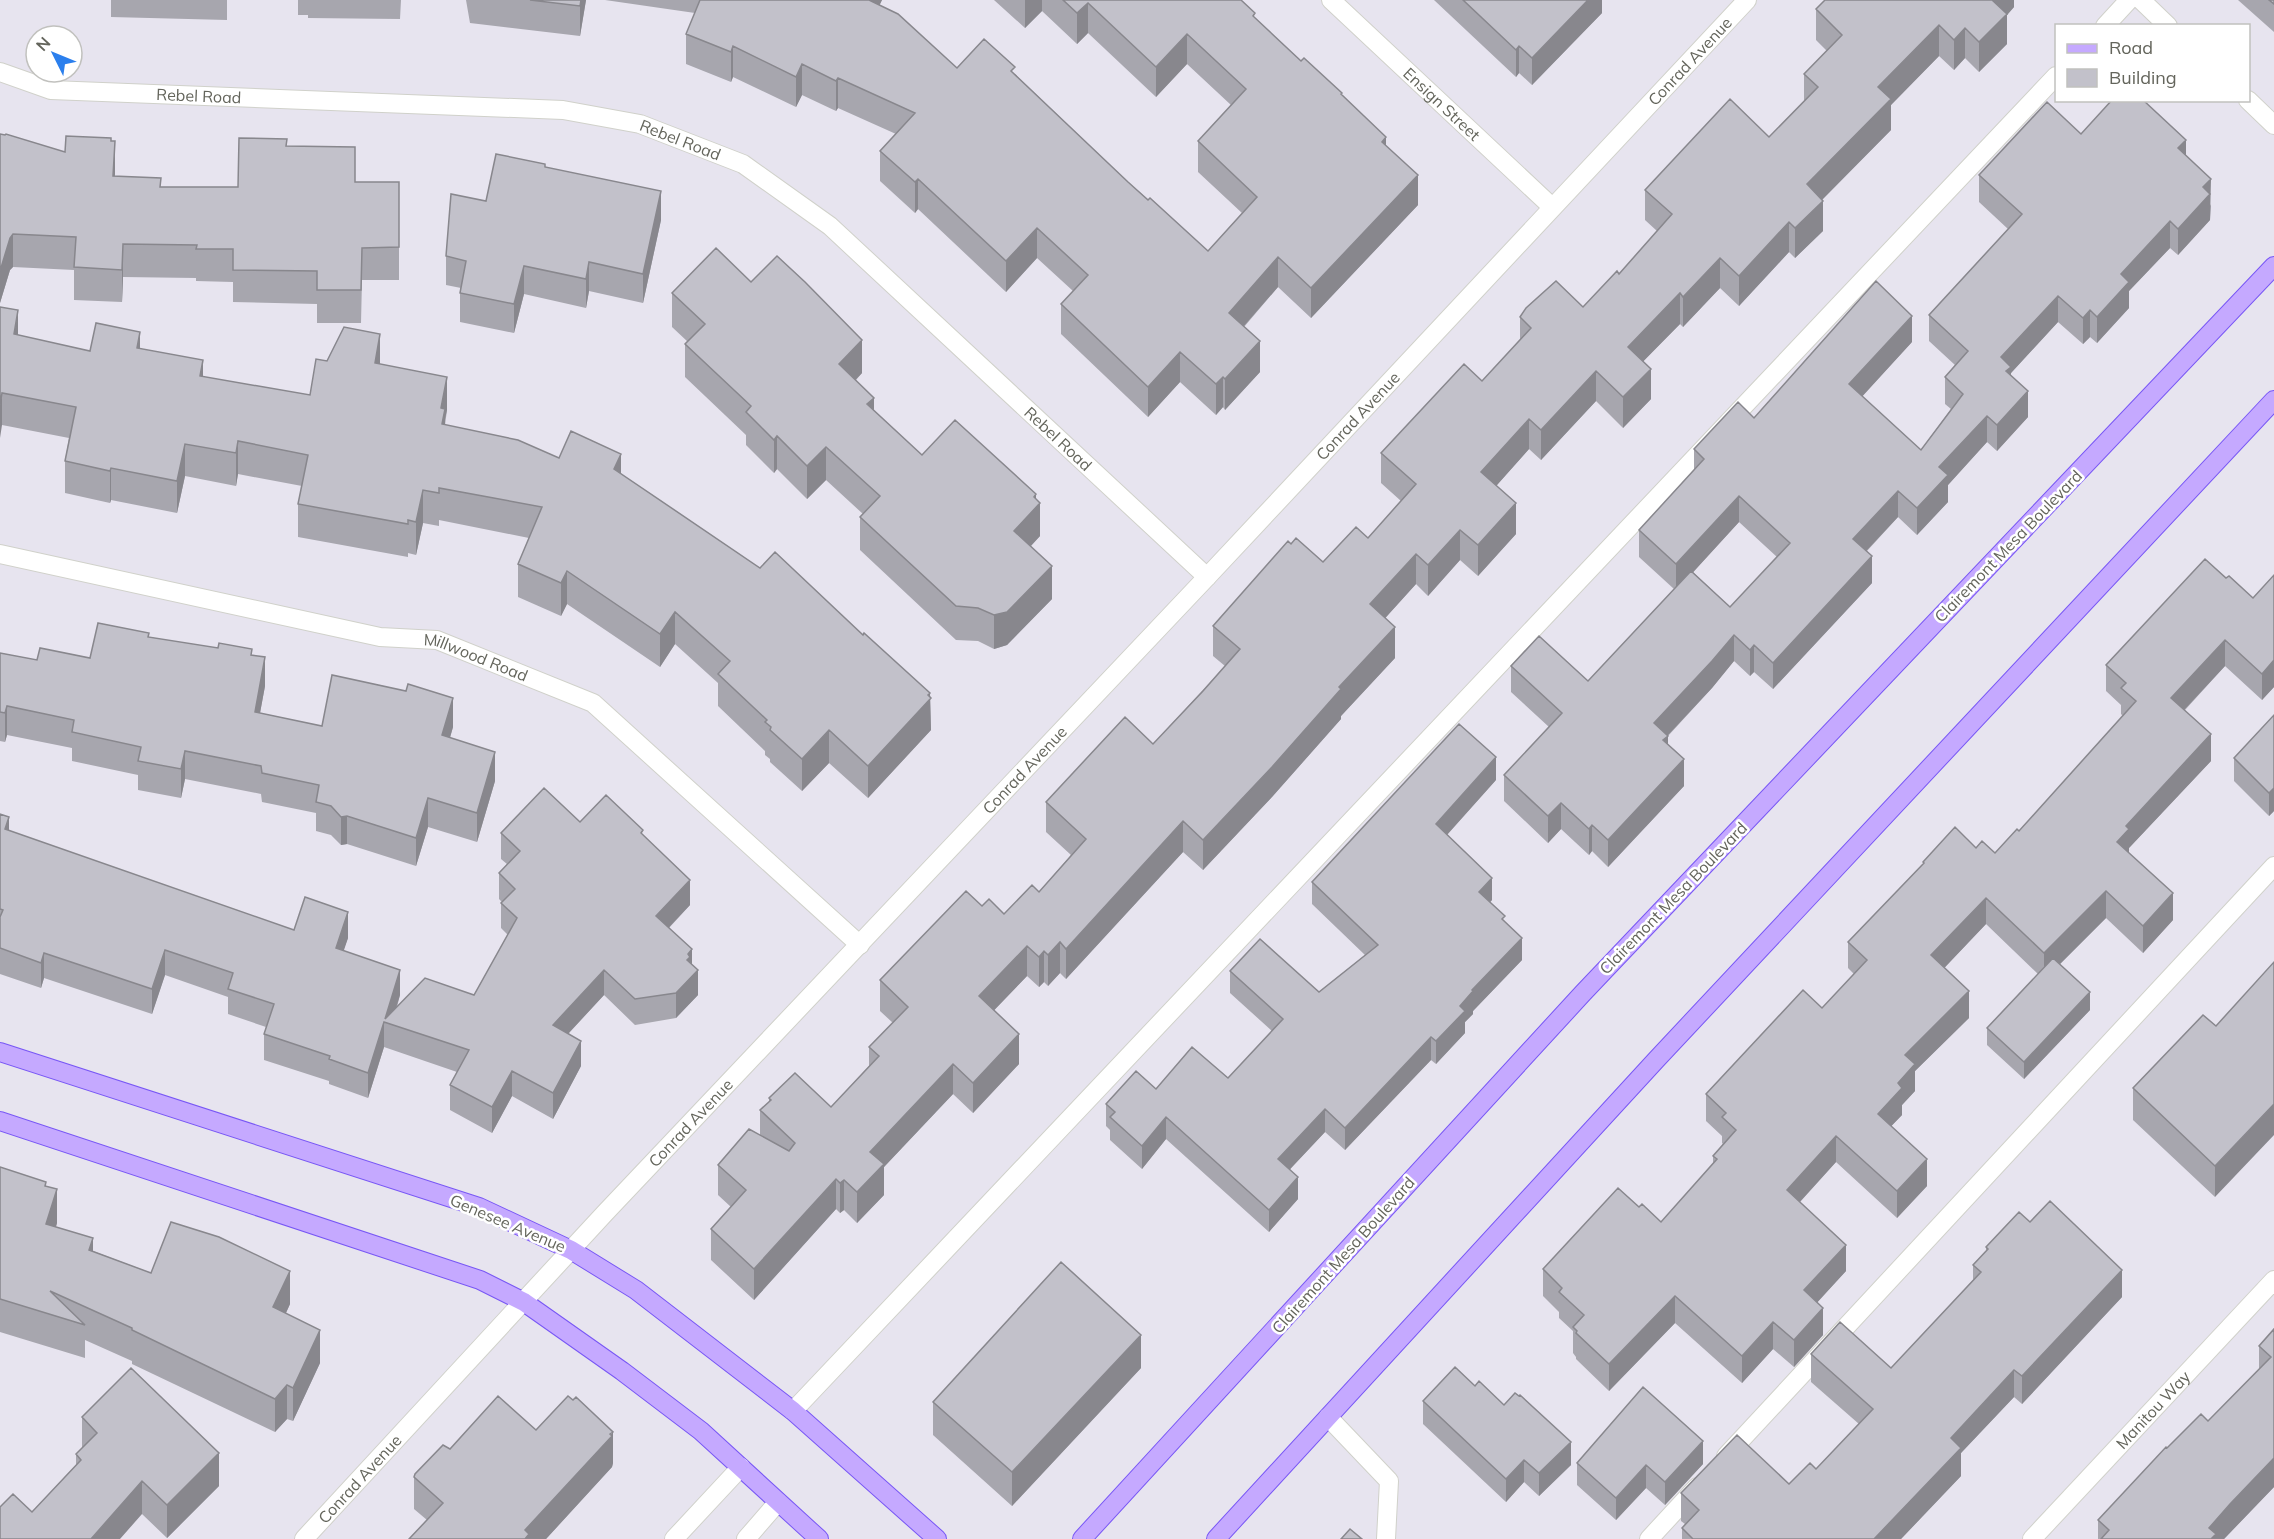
<svg xmlns="http://www.w3.org/2000/svg" width="2274" height="1539" font-family="Mulish,sans-serif">
	<rect width="100%" height="100%" fill="#e7e4ef"/>
	<g fill="none" stroke-linecap="round" stroke-linejoin="round">
		<defs>
			<path id="service" d="M2105,26L2129,0
				M793,1411L2056,76
				M1328,1417L1389,1481L1386,1539
				M1726,1456L2274,866
				M674,1539L741,1467
				M746,1539L778,1502
				M1649,1539L1697,1487"/>
			<g id="minor">
				<path id="s1" d="M1331,0L1552,207"/>
				<path d="M2141,0L2168,26"/>
				<path id="s2" d="M0,72L51,90L563,110L640,124L743,164L830,226L1207,577"/>
				<path d="M2248,100L2274,125"/>
				<path id="s3" d="M0,554L380,637L437,640L593,703L860,945"/>
				<path id="s4" d="M304,1539L605,1213L1207,577L1747,0"/>
				<path id="s5" d="M2032,1539L2274,1280"/>
			</g>
			<path id="primary" d="M0,1052L479,1207L571,1250L636,1290L793,1411L937,1539
				M0,1121L480,1280L524,1302L622,1371L701,1431L819,1539
				M1082,1539L1583,993L2274,266
				M1216,1539L1656,1060L2274,400"/>
		</defs>
		<use href="#service" stroke="#d0d1ca" stroke-width="20"/>
		<use href="#minor" stroke="#d0d1ca" stroke-width="20"/>
		<use href="#primary" stroke="#7857f5" stroke-width="20"/>
		<use href="#service" stroke="#fff" stroke-width="18"/>
		<use href="#minor" stroke="#fff" stroke-width="18"/>
		<use href="#primary" stroke="#c5a9ff" stroke-width="18"/>
	</g>
	<path fill="#a7a6ae" fill-rule="evenodd" d="M111,0H227V20L111,17Z
		M298,0H401L400,19L308,18V15H298Z
		M466,0H586L580,36L470,23Z
		M605,0H882L879,5L957,68L1015,74L1128,182L1208,251L1242,213L1198,172V141L1231,105L1187,64L1156,97L1088,33L1077,44L1042,11L1025,28L994,0H1241L1255,18L1301,61L1342,95L1386,146L1418,205L1311,318L1278,287L1244,327L1260,372L1225,410L1223,407L1216,415L1180,382L1148,417L1061,334V304L1073,291L1037,258L1006,292L918,209L915,213L880,181V151L896,134L838,108L836,111L802,95L796,107L733,77L731,82L686,64V34L695,13Z
		M1434,0H1602V13L1532,85L1519,73L1516,77Z
		M2014,0V7L2007,15V44L1979,72L1965,58L1954,70L1939,56L1891,105V130L1822,200L1823,231L1795,258L1789,252L1739,306L1720,288L1683,327L1680,324L1643,361L1651,399L1623,428L1596,401L1541,460L1529,449L1496,486L1516,534L1478,576L1460,560L1428,596L1416,584L1385,618L1395,658L1341,716V719L1272,797L1203,870L1183,852L1066,979L1060,973L1048,986L1044,982L1039,987L1027,976L994,1010L1019,1064L973,1113L953,1094L884,1167V1195L857,1223L844,1210L840,1213L836,1209L754,1300L711,1260V1229L731,1207L718,1195V1165L760,1135V1110L769,1102V1098L831,1107L869,1066V1047L893,1023L880,1011V980L982,906L1004,914L1039,892L1071,855L1046,832V802L1153,744L1225,666L1213,656V626L1291,544L1323,562L1368,538L1401,501L1381,483V453L1482,381L1520,341V317L1583,307L1619,274L1657,231L1645,220V190L1769,137L1804,101V74L1827,51L1816,40V9Z
		M2238,0H2274V32Z
		M0,134L115,176L161,187H238L287,146L355,182H399V280H362L361,323H317V304L233,302V282L196,281V278L123,277L122,302L74,300V270L13,267L10,270L0,303Z
		M2081,134L2186,156L2211,206L2210,220L2178,255L2170,248L2129,291V308L2097,343L2090,337L2083,344L2058,322L2011,373V375L2028,417L1997,451L1987,442L1948,485V502L1917,535L1898,517L1867,551L1872,583L1773,689L1754,672L1750,676L1734,661L1712,688L1668,736V744L1684,786L1608,867L1592,851L1589,855L1561,829L1548,843L1504,801V775L1549,727L1511,692V666L1588,681L1674,589L1639,557V530L1694,470V449L1754,418L1912,342L1862,396L1921,450L1951,409L1945,404V377L1955,365L1929,341V315L2008,229L1979,202V175ZM1739,522L1777,557L1730,607L1693,572Z
		M545,167L661,220L643,303L589,291L586,308L524,294L514,333L460,322V293L461,288L446,285V256L486,201Z
		M751,282L862,373L856,380L874,411L922,455L1036,499L1040,536L1031,546L1052,599L1007,645L994,649L978,641L956,640L860,550V517L863,514L826,480L807,499L777,469L774,473L746,445V435L685,377V344L688,342L672,327V293Z
		M0,307L18,335L90,351L140,348L203,377L310,395L327,361L380,364L447,410L445,425L559,458L621,474L930,697L931,730L868,798L829,763L802,791L770,762V759L765,755V751L718,706V683L675,644L660,667L567,604L561,616L518,597V564L529,538L439,520V526L423,523L416,555L408,553V557L298,537V504L302,486L238,474L236,486L185,476L177,513L111,500L110,503L65,493V461L69,438L2,425Z
		M2274,575V687L2262,700L2225,666L2185,710L2211,761L2129,848V853L2173,920L2143,953L2106,918L2060,964L2090,1010L2024,1079L1987,1045V1028L2038,974L1986,924L1944,968L1969,1018L1915,1071V1091L1902,1105V1115L1891,1126L1927,1186L1897,1218L1836,1162L1800,1202L1846,1271L1817,1302L1823,1335L1794,1367L1773,1349L1742,1383L1675,1323L1609,1391L1576,1359V1357L1573,1353V1331L1559,1318V1312L1543,1296V1269L1639,1207L1661,1222L1713,1164V1156L1723,1144L1722,1143V1136L1706,1121V1094L1822,1008L1854,974L1848,968V942L1923,864V862L1976,848L1995,853L2019,831L2123,716L2121,714V705L2106,691V665L2226,578L2253,598Z
		M149,637L252,655L265,686L260,713L322,726L453,727L450,738L495,781L477,842L428,827L416,866L347,844L341,845L331,835L316,831V813L262,802L261,794L185,779L181,798L138,790V775L72,761V748L7,735L5,742L0,741V653L37,660L90,658Z
		M2274,715V811L2269,816L2234,781V758Z
		M1496,780L1447,835L1492,900L1490,902L1505,922L1522,960L1473,1011V1014L1465,1022V1033L1436,1064L1431,1060L1345,1150L1325,1132L1290,1169L1298,1199L1269,1232L1166,1139L1142,1169L1110,1140V1130L1106,1126V1104L1156,1089L1228,1078L1272,1031L1230,993V971L1319,992L1365,955L1312,904V882Z
		M0,814L9,831L294,930L348,938L343,951L400,995L397,1007L474,995L508,935L501,928V903L502,902L499,899V873L507,864L501,859V833L580,822L643,836L690,905L669,928L692,965L698,995L676,1018L635,1025L604,995L569,1033L581,1066L553,1119L512,1096L492,1133L450,1110V1085L457,1072L384,1047L368,1098L329,1084V1081L264,1060V1034L266,1027L228,1014V997L165,975L152,1014L44,978L41,988L0,974Z
		M2216,1026L2215,1197L2133,1120V1088Z
		M0,1167L46,1186L57,1223L56,1227L93,1251L151,1273L290,1304L286,1313L320,1363L293,1421L287,1419L275,1432L132,1364V1361L85,1340V1358L0,1332Z
		M2030,1222L2122,1297L2022,1404L2014,1397L1961,1453V1476L1901,1539H1682V1528L1685,1524L1681,1521V1493L1789,1484L1816,1469L1859,1424L1811,1382V1354L1891,1368L1973,1280V1265L1986,1251V1247Z
		M2274,1329V1487L2224,1539H2098V1520L2167,1448L2208,1421L2259,1369V1346Z
		M1141,1368L1012,1506L933,1435V1402Z
		M1475,1386L1571,1465L1539,1496L1524,1482L1506,1502L1423,1424V1401Z
		M82,1417L219,1486L167,1538L142,1514L32,1512L76,1465V1454L82,1448Z
		M536,1430L613,1463L612,1467L546,1539H409L427,1520L414,1509V1477L450,1449Z
		M1577,1463L1703,1464L1665,1505L1646,1488L1616,1520L1577,1485Z"/>
	<path fill="#88878d" d="M581,0H586L580,36V6Z
		M868,0H882L868,30Z
		M1025,0H1042V11L1025,28Z
		M1588,0H1602V13L1532,85V58Z
		M1992,0H2014V7L2007,15V44L1979,72V42Z
		M1088,3V33L1077,44V13Z
		M1939,25V56L1891,105V130L1807,215V184L1878,87Z
		M1965,28V58L1954,70V40Z
		M1187,34V64L1156,97V67Z
		M733,46V77L731,82V52Z
		M1519,46V73L1516,77V50Z
		M802,64V95L796,107V77Z
		M838,78V108L836,111V81Z
		M1386,137V167L1382,142Z
		M2186,140V166L2178,148Z
		M115,141V174L113,209V176Z
		M1418,175V205L1311,318V288Z
		M918,179V209L915,213V182Z
		M2211,179L2210,220L2178,255V229L2203,187Z
		M661,191V220L643,303V274Z
		M1823,201V231L1795,258V228Z
		M2170,221V248L2129,291V308L2097,343V317L2121,274Z
		M1789,222V252L1739,306V276Z
		M1037,228V258L1006,292V261Z
		M13,234V267L10,270L0,303V271L10,238Z
		M123,244V277L122,302V270Z
		M1278,257V287L1229,343V313Z
		M1720,258V288L1683,327V297Z
		M589,262V291L586,308V279Z
		M524,266V294L514,333V304Z
		M1680,293V324L1628,377V347Z
		M2058,296V322L2011,373V393L2001,357Z
		M18,310V343L14,334Z
		M2090,310V337L2083,344V318Z
		M1912,316V342L1849,411V384Z
		M140,332V365L137,348Z
		M380,334V366L375,363Z
		M862,340V373L839,397V364Z
		M1260,341V372L1225,410V379Z
		M1180,352V382L1148,417V387Z
		M203,360V393L200,376Z
		M1651,369V399L1623,428V397Z
		M1596,371V401L1541,460V430Z
		M447,377V410L445,419V442L442,457L441,408Z
		M1223,377V407L1216,415V384Z
		M2028,391V417L1997,451V425Z
		M2,393V425L0,438V405Z
		M874,398V431L867,404Z
		M1987,416V442L1948,485V502L1917,535V508L1939,467Z
		M1529,419V449L1481,503V472Z
		M777,436V469L774,473V440Z
		M238,441V474L236,486V453Z
		M185,444V476L177,513V481Z
		M826,447V480L807,499V466Z
		M621,454V487L614,469Z
		M111,468V500L110,503V471Z
		M423,490V523L416,555V522Z
		M1898,491V517L1853,565V539Z
		M1036,494V507L1040,503V536L1014,564V531Z
		M1739,496V522L1676,591V564Z
		M1516,503V534L1478,576V545Z
		M1460,530V560L1428,596V565Z
		M1416,554V584L1370,635V604Z
		M1872,556V583L1773,689V663Z
		M1052,566V599L1007,645L994,649V615Z
		M567,571V604L561,616V583Z
		M675,612V644L660,667V634Z
		M1395,627V658L1341,716V719L1272,797L1203,870V840L1339,687Z
		M1734,635V661L1712,688L1654,750V723Z
		M2225,640V666L2171,724V698Z
		M1754,645V672L1750,676V650Z
		M265,657V686L255,740V712Z
		M2274,660V687L2262,700V674Z
		M930,693L931,730L868,798V766Z
		M453,698V727L442,764V735Z
		M7,706V735L5,742V713Z
		M829,730V763L802,791V759Z
		M2211,734V761L2129,848V856L2117,842L2126,826Z
		M1668,736V762L1663,740Z
		M185,751V779L181,798V769Z
		M495,752V781L477,842V813Z
		M1496,757V780L1436,847V824Z
		M1684,759V786L1608,867V840Z
		M2274,788V811L2269,816V793Z
		M428,798V827L416,866V838Z
		M1561,803V829L1548,843V816Z
		M347,816V844L341,845V817Z
		M9,817V842L5,829Z
		M1183,821V852L1066,979V949Z
		M1592,825V851L1589,855V829Z
		M1492,878V900L1479,914V892Z
		M690,880V905L656,941V916Z
		M2106,891V918L2044,980V953Z
		M2173,893V920L2143,953V926Z
		M1986,898V924L1931,982V955Z
		M348,912V938L336,974V948Z
		M1522,938V960L1473,1011V1014L1465,1022V1033L1436,1064V1041L1460,1006L1472,990Z
		M1060,942V973L1048,986V955Z
		M1027,946V976L979,1026V996Z
		M692,949V975L698,970V995L676,1018V993L688,954Z
		M165,950V975L152,1014V989Z
		M1044,951V982L1039,987V957Z
		M44,953V978L41,988V963Z
		M400,970V995L391,1024L385,1019Z
		M604,970V995L553,1050V1025Z
		M1969,991V1018L1915,1071V1091L1902,1105V1115L1878,1140V1114L1898,1083L1905,1055Z
		M2090,992V1010L2024,1079V1062Z
		M384,1022V1047L368,1098V1073Z
		M1019,1034V1064L973,1113V1083Z
		M1431,1037V1060L1345,1150V1128Z
		M581,1041V1066L553,1119V1093Z
		M953,1064V1094L884,1167V1195L857,1223V1192L870,1152Z
		M512,1071V1096L492,1133V1107Z
		M2274,1104V1135L2215,1197V1166Z
		M1325,1109V1132L1278,1182V1159Z
		M1166,1117V1139L1142,1169V1146Z
		M1836,1136V1162L1787,1216V1190Z
		M1927,1159V1186L1897,1218V1191Z
		M1298,1177V1199L1269,1232V1210Z
		M836,1179V1209L754,1300V1269Z
		M844,1180V1210L840,1213V1183Z
		M57,1189V1223L46,1257V1224Z
		M93,1238V1271L89,1250Z
		M1846,1245V1271L1804,1317V1290Z
		M2122,1270V1297L2022,1404V1376Z
		M290,1271V1304L273,1341V1307Z
		M1675,1296V1323L1609,1391V1364Z
		M1823,1308V1335L1794,1367V1340Z
		M1773,1322V1349L1742,1383V1356Z
		M320,1330V1363L293,1421V1388Z
		M1141,1335V1368L1012,1506V1472Z
		M2014,1370V1397L1961,1453V1476L1901,1539H1874L1951,1438Z
		M287,1385V1419L275,1432V1399Z
		M613,1432V1463L612,1467L546,1539H525V1530Z
		M1703,1441V1464L1665,1505V1482Z
		M1571,1442V1465L1539,1496V1473Z
		M219,1453V1486L167,1538V1505Z
		M2274,1458V1487L2224,1539H2209V1528L2230,1504Z
		M1524,1460V1482L1506,1502V1479Z
		M1646,1465V1488L1616,1520V1498Z
		M142,1481V1514L120,1539H91Z"/>
	<path fill="#c2c1ca" stroke="#88878d" stroke-width="1.5" d="M530,0H581L580,6Z
		M700,0H869L898,14L957,68L984,39L1015,67L1011,71L1128,182L1148,200L1150,198L1208,251L1257,197L1198,141L1246,89L1187,34L1156,67L1088,3L1077,13L1063,0H1241L1255,13L1253,16L1301,61L1304,58L1342,93L1341,94L1386,137L1382,142L1418,175L1311,288L1278,257L1229,313L1260,341L1225,379L1223,377L1216,384L1180,352L1148,387L1061,304L1088,275L1037,228L1006,261L918,179L915,182L880,151L915,113L838,78L836,81L802,64L796,77L733,46L731,52L686,34Z
		M1463,0H1588L1532,58L1519,46L1516,50Z
		M1825,0H1992L2007,14L1979,42L1965,28L1954,40L1939,25L1878,87L1891,99L1807,184L1823,201L1795,228L1789,222L1739,276L1720,258L1683,297L1680,293L1628,347L1651,369L1623,397L1596,371L1541,430L1529,419L1481,472L1516,503L1478,545L1460,530L1428,565L1416,554L1370,604L1395,627L1339,687L1341,689L1272,767L1203,840L1183,821L1066,949L1060,942L1048,955L1044,951L1039,957L1027,946L979,996L1019,1034L973,1083L953,1064L870,1152L884,1164L857,1192L844,1180L840,1183L836,1179L754,1269L711,1229L746,1190L718,1165L749,1129L789,1151L795,1143L760,1110L771,1100L769,1098L795,1073L831,1107L879,1056L869,1047L908,1007L880,980L966,891L982,906L989,899L1004,914L1032,885L1039,892L1086,839L1046,802L1125,717L1153,744L1203,691L1240,649L1213,626L1288,541L1291,544L1296,538L1323,562L1356,527L1368,538L1416,484L1381,453L1464,364L1482,381L1531,328L1520,317L1526,308L1556,281L1583,307L1617,271L1619,274L1672,214L1645,190L1730,99L1769,137L1818,87L1804,74L1842,35L1816,9Z
		M2269,0H2274V4Z
		M2112,100H2143L2186,140L2178,148L2211,179L2203,187L2210,194L2178,229L2170,221L2121,274L2129,282L2097,317L2090,310L2083,318L2058,296L2001,357L2011,367L2006,371L2028,391L1997,425L1987,416L1939,467L1948,475L1917,508L1898,491L1853,539L1872,556L1773,663L1754,645L1750,650L1734,635L1712,661L1654,723L1668,736L1663,740L1684,759L1608,840L1592,825L1589,829L1561,803L1548,816L1504,775L1562,713L1511,666L1539,636L1588,681L1691,571L1730,607L1790,543L1739,496L1676,564L1639,530L1704,459L1694,449L1738,402L1754,418L1876,281L1912,316L1849,384L1921,450L1963,394L1945,377L1968,351L1929,315L2022,214L1979,175L2047,102L2081,134Z
		M0,134L5,135L6,134L65,152L66,136L111,138V141H115L113,176L161,178L160,187H238L239,138L287,139L286,146L355,147V182H399V247L362,248L361,290H317V271L233,270V249H196L197,245L123,244L122,270L74,267L76,237L13,234L10,238L0,271Z
		M496,154L545,164V167L661,191L643,274L589,262L586,279L524,266L514,304L460,293L466,261L446,256L451,194L486,201Z
		M716,248L751,282L777,256L805,282L862,340L839,364L874,398L867,404L922,455L955,420L1036,494L1034,497L1040,503L1014,531L1052,566L1007,612L994,615L978,608L956,606L860,517L880,496L826,447L807,466L777,436L774,440L746,412L751,406L685,344L705,324L672,293Z
		M0,307L18,310L14,334L90,351L96,323L140,332L137,348L203,360L200,376L310,395L316,359L327,361L344,327L380,334L375,363L447,377L441,408L445,409L442,424L518,440L559,458L571,431L621,454L614,469L760,568L775,552L863,635L864,633L930,693L928,695L931,698L868,766L829,730L802,759L770,730L771,727L765,722L767,720L718,674L730,661L675,612L660,634L567,571L561,583L518,564L542,507L439,488V493L423,490L416,522L408,520V524L298,504L308,455L238,441L236,453L185,444L177,481L111,468L110,471L65,461L76,407L2,393L0,405Z
		M2205,559L2226,578L2229,576L2253,598L2274,575V660L2262,674L2225,640L2171,698L2211,734L2126,826L2129,829L2117,842L2173,893L2143,926L2106,891L2044,953L1986,898L1931,955L1969,991L1905,1055L1915,1064L1898,1083L1902,1088L1878,1114L1927,1159L1897,1191L1836,1136L1787,1190L1846,1245L1804,1290L1823,1308L1794,1340L1773,1322L1742,1356L1675,1296L1609,1364L1576,1333L1577,1331L1573,1327L1584,1315L1559,1292L1562,1288L1543,1269L1618,1188L1639,1207L1642,1204L1661,1222L1717,1159L1713,1156L1736,1130L1722,1117L1726,1113L1706,1094L1803,990L1822,1008L1867,960L1848,942L1924,863L1923,862L1955,827L1976,848L1982,841L1995,853L2017,829L2019,831L2136,701L2121,688L2126,683L2106,665Z
		M98,623L149,633L148,637L218,648L219,643L252,649L251,655L265,657L255,712L322,726L332,675L406,691L408,684L453,698L442,735L495,752L477,813L428,798L416,838L347,816L341,817L331,806L316,802L319,785L262,773L261,766L185,751L181,769L138,761L141,747L72,732L74,720L7,706L5,713L0,712V653L37,660L40,648L90,658Z
		M2274,715V788L2269,793L2234,758Z
		M1459,724L1496,757L1436,824L1492,878L1479,892L1505,916L1502,919L1522,938L1472,990L1473,991L1460,1006L1465,1011L1436,1041L1431,1037L1345,1128L1325,1109L1278,1159L1298,1177L1269,1210L1166,1117L1142,1146L1110,1117L1115,1112L1106,1104L1136,1071L1156,1089L1192,1047L1228,1078L1283,1019L1230,971L1260,939L1319,992L1378,945L1312,882Z
		M544,788L580,822L606,795L643,830L641,833L690,880L656,916L692,949L688,954L690,957L687,960L698,970L676,993L635,999L604,970L553,1025L581,1041L553,1093L512,1071L492,1107L450,1085L469,1050L384,1022L368,1073L329,1059L330,1056L264,1034L274,1004L228,989L233,973L165,950L152,989L44,953L41,963L0,948V917L3,910L0,909V814L9,817L5,829L294,930L305,897L348,912L336,948L400,970L385,1019L425,978L474,995L517,918L501,903L515,889L499,873L520,851L501,833Z
		M2053,958L2090,992L2024,1062L1987,1028Z
		M2274,962V1104L2215,1166L2133,1088L2203,1015L2216,1026Z
		M0,1167L46,1182L45,1186L57,1189L46,1224L93,1238L89,1250L151,1273L171,1222L219,1237L290,1271L273,1307L320,1330L293,1388L287,1385L275,1399L132,1330V1328L50,1291L85,1325L0,1299Z
		M2050,1201L2122,1270L2022,1376L2014,1370L1951,1438L1961,1448L1874,1539H1693L1682,1528L1699,1510L1681,1493L1737,1435L1789,1484L1810,1463L1816,1469L1873,1409L1811,1354L1840,1322L1891,1368L1981,1272L1973,1265L1988,1249L1986,1247L2019,1212L2030,1222Z
		M1061,1262L1141,1335L1012,1472L933,1402Z
		M2274,1329V1458L2230,1504L2209,1528L2216,1534L2211,1539H2101L2109,1530L2098,1520L2166,1447L2167,1448L2201,1414L2208,1421L2271,1357L2259,1346Z
		M1455,1367L1475,1386L1479,1381L1504,1405L1515,1393L1519,1396L1520,1395L1571,1442L1539,1473L1524,1460L1506,1479L1423,1401Z
		M131,1368L219,1453L167,1505L142,1481L91,1539H0V1507L13,1494L32,1512L81,1460L76,1454L97,1433L82,1417Z
		M1643,1387L1703,1441L1665,1482L1646,1465L1616,1498L1577,1463Z
		M498,1396L536,1430L568,1396L573,1400L576,1397L613,1432L610,1434L612,1436L525,1530L529,1534L525,1539H409L443,1503L414,1477L415,1474L443,1445L450,1449Z
		M1350,1529L1362,1539H1341Z"/>
	<g text-anchor="middle" stroke-width="5" stroke-linejoin="round" paint-order="stroke">
		<g font-size="16" fill="#64655c" stroke="#fff">
			<text dy="6" stroke="none"><textPath href="#s4" startOffset="2026">Conrad Avenue</textPath></text>
			<text dy="6" stroke="none"><textPath href="#s2" startOffset="202">Rebel Road</textPath></text>
			<text dy="6" stroke="none"><textPath href="#s1" startOffset="152">Ensign Street</textPath></text>
			<text dy="6" stroke="none"><textPath href="#s2" startOffset="688">Rebel Road</textPath></text>
			<text dy="6" stroke="none"><textPath href="#s4" startOffset="1540">Conrad Avenue</textPath></text>
			<text dy="6" stroke="none"><textPath href="#s2" startOffset="1174">Rebel Road</textPath></text>
			<text transform="translate(2008 546) rotate(-46)" y="6">Clairemont Mesa Boulevard</text>
			<text dy="6" stroke="none"><textPath href="#s3" startOffset="488">Millwood Road</textPath></text>
			<text dy="6" stroke="none"><textPath href="#s4" startOffset="1054">Conrad Avenue</textPath></text>
			<text transform="translate(1673 898) rotate(-46)" y="6">Clairemont Mesa Boulevard</text>
			<text dy="6" stroke="none"><textPath href="#s4" startOffset="568">Conrad Avenue</textPath></text>
			<text transform="translate(508 1223) rotate(23)" y="6">Genesee Avenue</text>
			<text transform="translate(1343 1255) rotate(-48)" y="6">Clairemont Mesa Boulevard</text>
			<text dy="6" stroke="none"><textPath href="#s5" startOffset="177">Manitou Way</textPath></text>
			<text dy="6" stroke="none"><textPath href="#s4" startOffset="82">Conrad Avenue</textPath></text>
		</g>
	</g>
	<rect x="2055" y="24" width="195" height="78" fill="#ffffff" stroke="#c1c1be" stroke-width="1.5"/>
	<rect x="2067" y="44" width="30" height="9" fill="#c5a9ff" stroke="#c1c1be" stroke-width="1.5"/>
	<text x="2109" y="54" font-size="18" fill="#64655c">Road</text>
	<rect x="2067" y="69" width="30" height="18" fill="#c2c1ca" stroke="#c1c1be" stroke-width="1.5"/>
	<text x="2109" y="84" font-size="18" fill="#64655c">Building</text>
	<g transform="translate(54 54) rotate(313)"><circle r="28" fill="#ffffff" stroke="#c1c1be" stroke-width="1.5"/>
	<path d="M0-4.5L10 22L0 15L-10 22Z" fill="#2b7fed"/>
	<text y="-9" font-size="16" font-weight="bold" text-anchor="middle" fill="#64655c">N</text>
	</g>
</svg>
